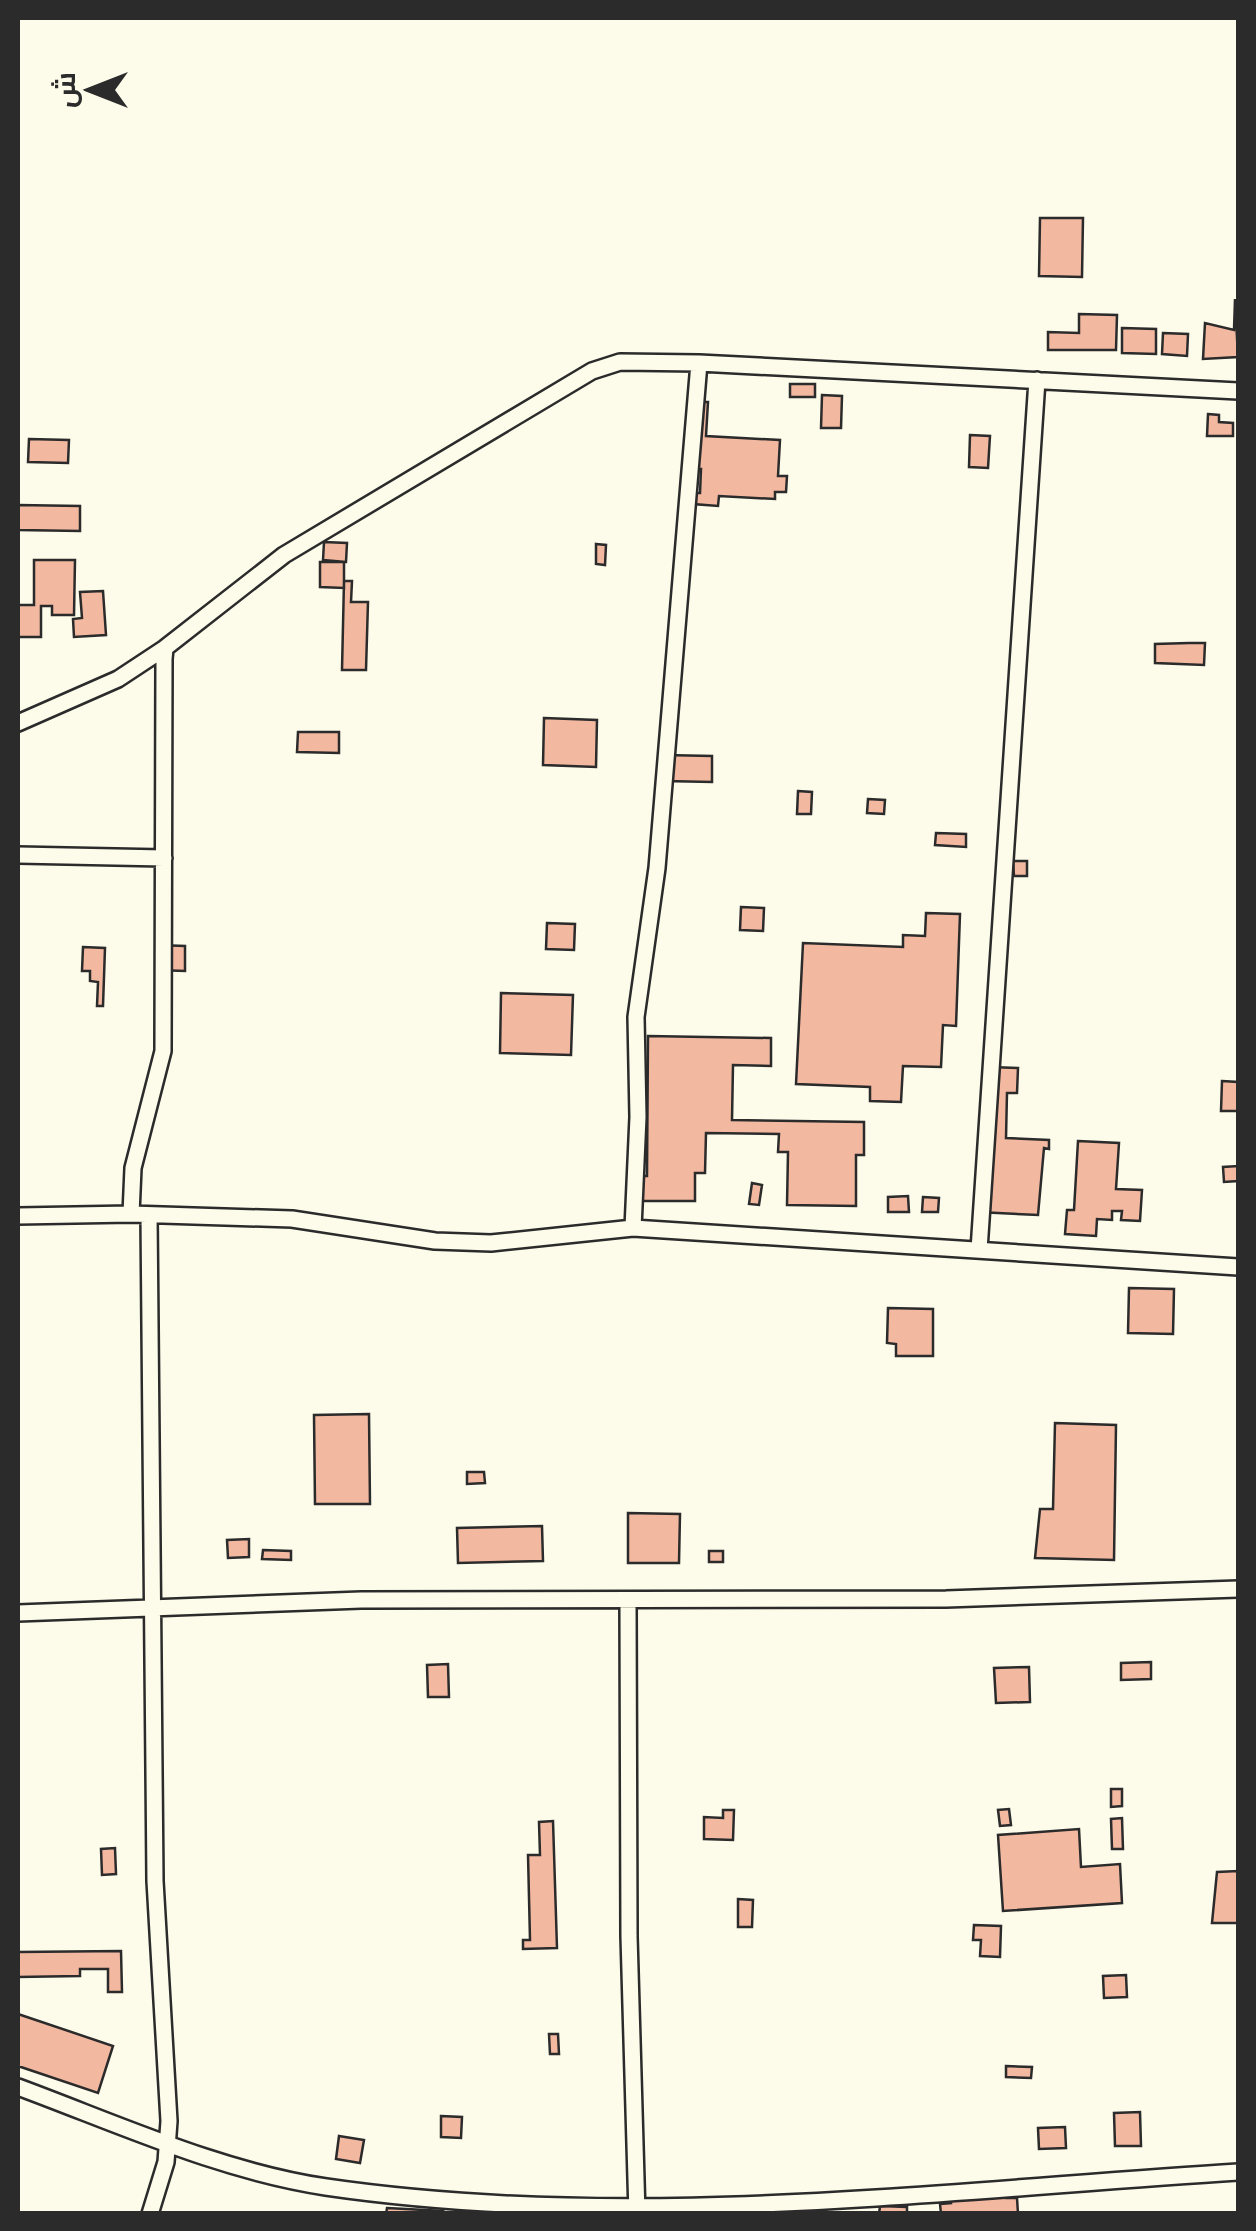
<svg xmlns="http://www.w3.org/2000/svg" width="1256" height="2231" font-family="'Work Sans',Cairo,sans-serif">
	<rect width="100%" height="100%" fill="#fdfbea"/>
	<path fill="#f2b8a0" stroke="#2b2b2b" stroke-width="2.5" d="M1040,218H1083L1082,277L1039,276Z
		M1235,299L1238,357L1203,359L1205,323L1234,330Z
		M1079,314L1117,315L1116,350H1048V332L1079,333Z
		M1122,328L1156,329V354L1122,353Z
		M1163,333L1188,334L1187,356L1162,354Z
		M790,384H815V397H790Z
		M822,395L842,396L841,428H821Z
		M699,402H708L706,436L780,440L778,476H787L786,492H775V499L719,496L718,506L693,504V493H700L701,469H695Z
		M1208,414L1219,415V422L1233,423V436H1207Z
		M970,435L990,436L988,468L969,467Z
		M29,439L69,440L68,463L28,462Z
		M18,505L80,506V531L18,530Z
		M324,542L347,543L346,562L323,560Z
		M596,544L606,545L605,565L596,564Z
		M34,560H75L74,615H52V606H41V637H18V605H34Z
		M320,562H344V588L320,587Z
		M344,581H352L351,602H368L366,670H342Z
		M103,591L106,635L74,637L73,619L82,618L80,592Z
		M1189,643H1205L1204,665L1155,663V644Z
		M544,718L597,720L596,767L543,765Z
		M298,732H339V753L297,752Z
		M664,755L712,756V782L664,781Z
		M798,791L812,792L811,814H797Z
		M868,799L885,800L884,814L867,813Z
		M936,833L966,834V847L935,845Z
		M1013,861H1027V876H1014Z
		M741,907L764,908L763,931L740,930Z
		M926,913L960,914L956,1026L943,1025L941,1067L903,1066L901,1102L870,1101V1087L796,1084L803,943L903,947V935L925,936Z
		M547,923L575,924L574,950L546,949Z
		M157,945L185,946V971L157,970Z
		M83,947L105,948L103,1006H97L98,982L90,981V971H82Z
		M501,993L573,995L571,1055L500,1053Z
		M648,1036L771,1038V1066L733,1065L732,1120L864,1122V1155H856V1206L787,1205L788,1152H778L779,1134L706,1133L705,1173H695V1201H638L639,1176H647Z
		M990,1067L1018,1068L1017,1093H1007L1006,1138L1049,1140V1149L1044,1148L1038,1215L978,1212Z
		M1222,1081L1238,1082V1111H1221Z
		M1078,1141L1119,1143L1116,1189L1142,1190L1140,1221L1121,1220L1122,1211H1112V1220L1097,1219L1096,1236L1065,1234L1067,1210H1074Z
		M1238,1166V1181L1224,1182L1223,1167Z
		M752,1183L762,1185L759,1205L749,1204Z
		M908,1196L909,1212H888V1197Z
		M923,1197L939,1198L938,1212H922Z
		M1129,1288L1174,1289L1173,1334L1128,1333Z
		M888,1308L933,1309V1356H896V1344L887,1343Z
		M369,1414L370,1504H315L314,1415Z
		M1055,1423L1116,1425L1114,1560L1035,1558L1040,1509H1053Z
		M467,1472H484L485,1483L467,1484Z
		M628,1513L680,1514L679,1563H628Z
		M542,1526L543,1561L458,1563L457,1528Z
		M249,1539V1557L228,1558L227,1540Z
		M263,1550L291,1551V1560L262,1559Z
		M709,1551H723V1562H709Z
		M1151,1662V1679L1121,1680V1663Z
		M448,1664L449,1697H428L427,1665Z
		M1029,1667L1030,1702L996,1703L994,1668Z
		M1111,1789H1122V1806L1111,1807Z
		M1009,1809L1011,1825L1000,1826L998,1810Z
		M723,1810H734L733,1840L704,1839V1817L723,1818Z
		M1122,1818L1123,1849H1112L1111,1819Z
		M553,1821L557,1948L523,1949V1940H530L528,1855H540L539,1822Z
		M1079,1829L1081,1867L1120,1864L1122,1903L1003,1911L998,1835Z
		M115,1848L116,1874L102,1875L101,1849Z
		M1238,1871V1923H1212L1217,1872Z
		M738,1899L753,1900L752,1927H738Z
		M974,1925L1001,1926L1000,1957L980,1956L981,1940H973Z
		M121,1951L122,1992H108V1969H80V1976L18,1977V1952Z
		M1126,1975L1127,1997L1104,1998L1103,1976Z
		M18,2014L113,2046L98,2093L18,2066Z
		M549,2034H558L559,2054H550Z
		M1006,2066L1032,2067L1031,2078L1006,2077Z
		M1140,2112L1141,2146H1115L1114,2113Z
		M441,2116L462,2117L461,2138L441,2137Z
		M1065,2127L1066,2148L1039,2149L1038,2128Z
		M339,2136L364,2140L360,2163L336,2159Z
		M1005,2184L1006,2198H1017L1018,2214H941L940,2204L951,2203L950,2187Z
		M880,2206L907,2207V2214H879Z
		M387,2208L443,2211L442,2214H386Z"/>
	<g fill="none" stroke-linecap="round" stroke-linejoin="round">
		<defs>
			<path id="minor" d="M1238,391L699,363L657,868L636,1017L638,1117L633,1228L1238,1267
				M18,723L118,679L165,648
				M18,855L164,858
				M149,1215L155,1881L169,2121L166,2162L150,2214
				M18,1216L131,1214
				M633,1228L491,1243L435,1241L292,1219L131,1214L133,1168L163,1051L164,659L165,648L284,555L592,371L620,362L699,363
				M979,1250L1037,380
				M628,1601L629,1936L637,2214
				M18,1613L361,1600L946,1599L1238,1589
				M18,2087C118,2124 220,2171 326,2187C627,2231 937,2191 1238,2172"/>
		</defs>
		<use href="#minor" stroke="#2b2b2b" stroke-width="20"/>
		<use href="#minor" stroke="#fdfbea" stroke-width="15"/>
	</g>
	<rect width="1256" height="2231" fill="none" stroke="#2b2b2b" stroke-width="40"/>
	<g transform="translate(90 90) rotate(270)" stroke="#fdfbea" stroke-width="8" paint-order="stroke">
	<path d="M0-8L18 38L0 25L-18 38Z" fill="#2b2b2b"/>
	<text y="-15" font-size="28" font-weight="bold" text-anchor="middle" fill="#2b2b2b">ش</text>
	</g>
</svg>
